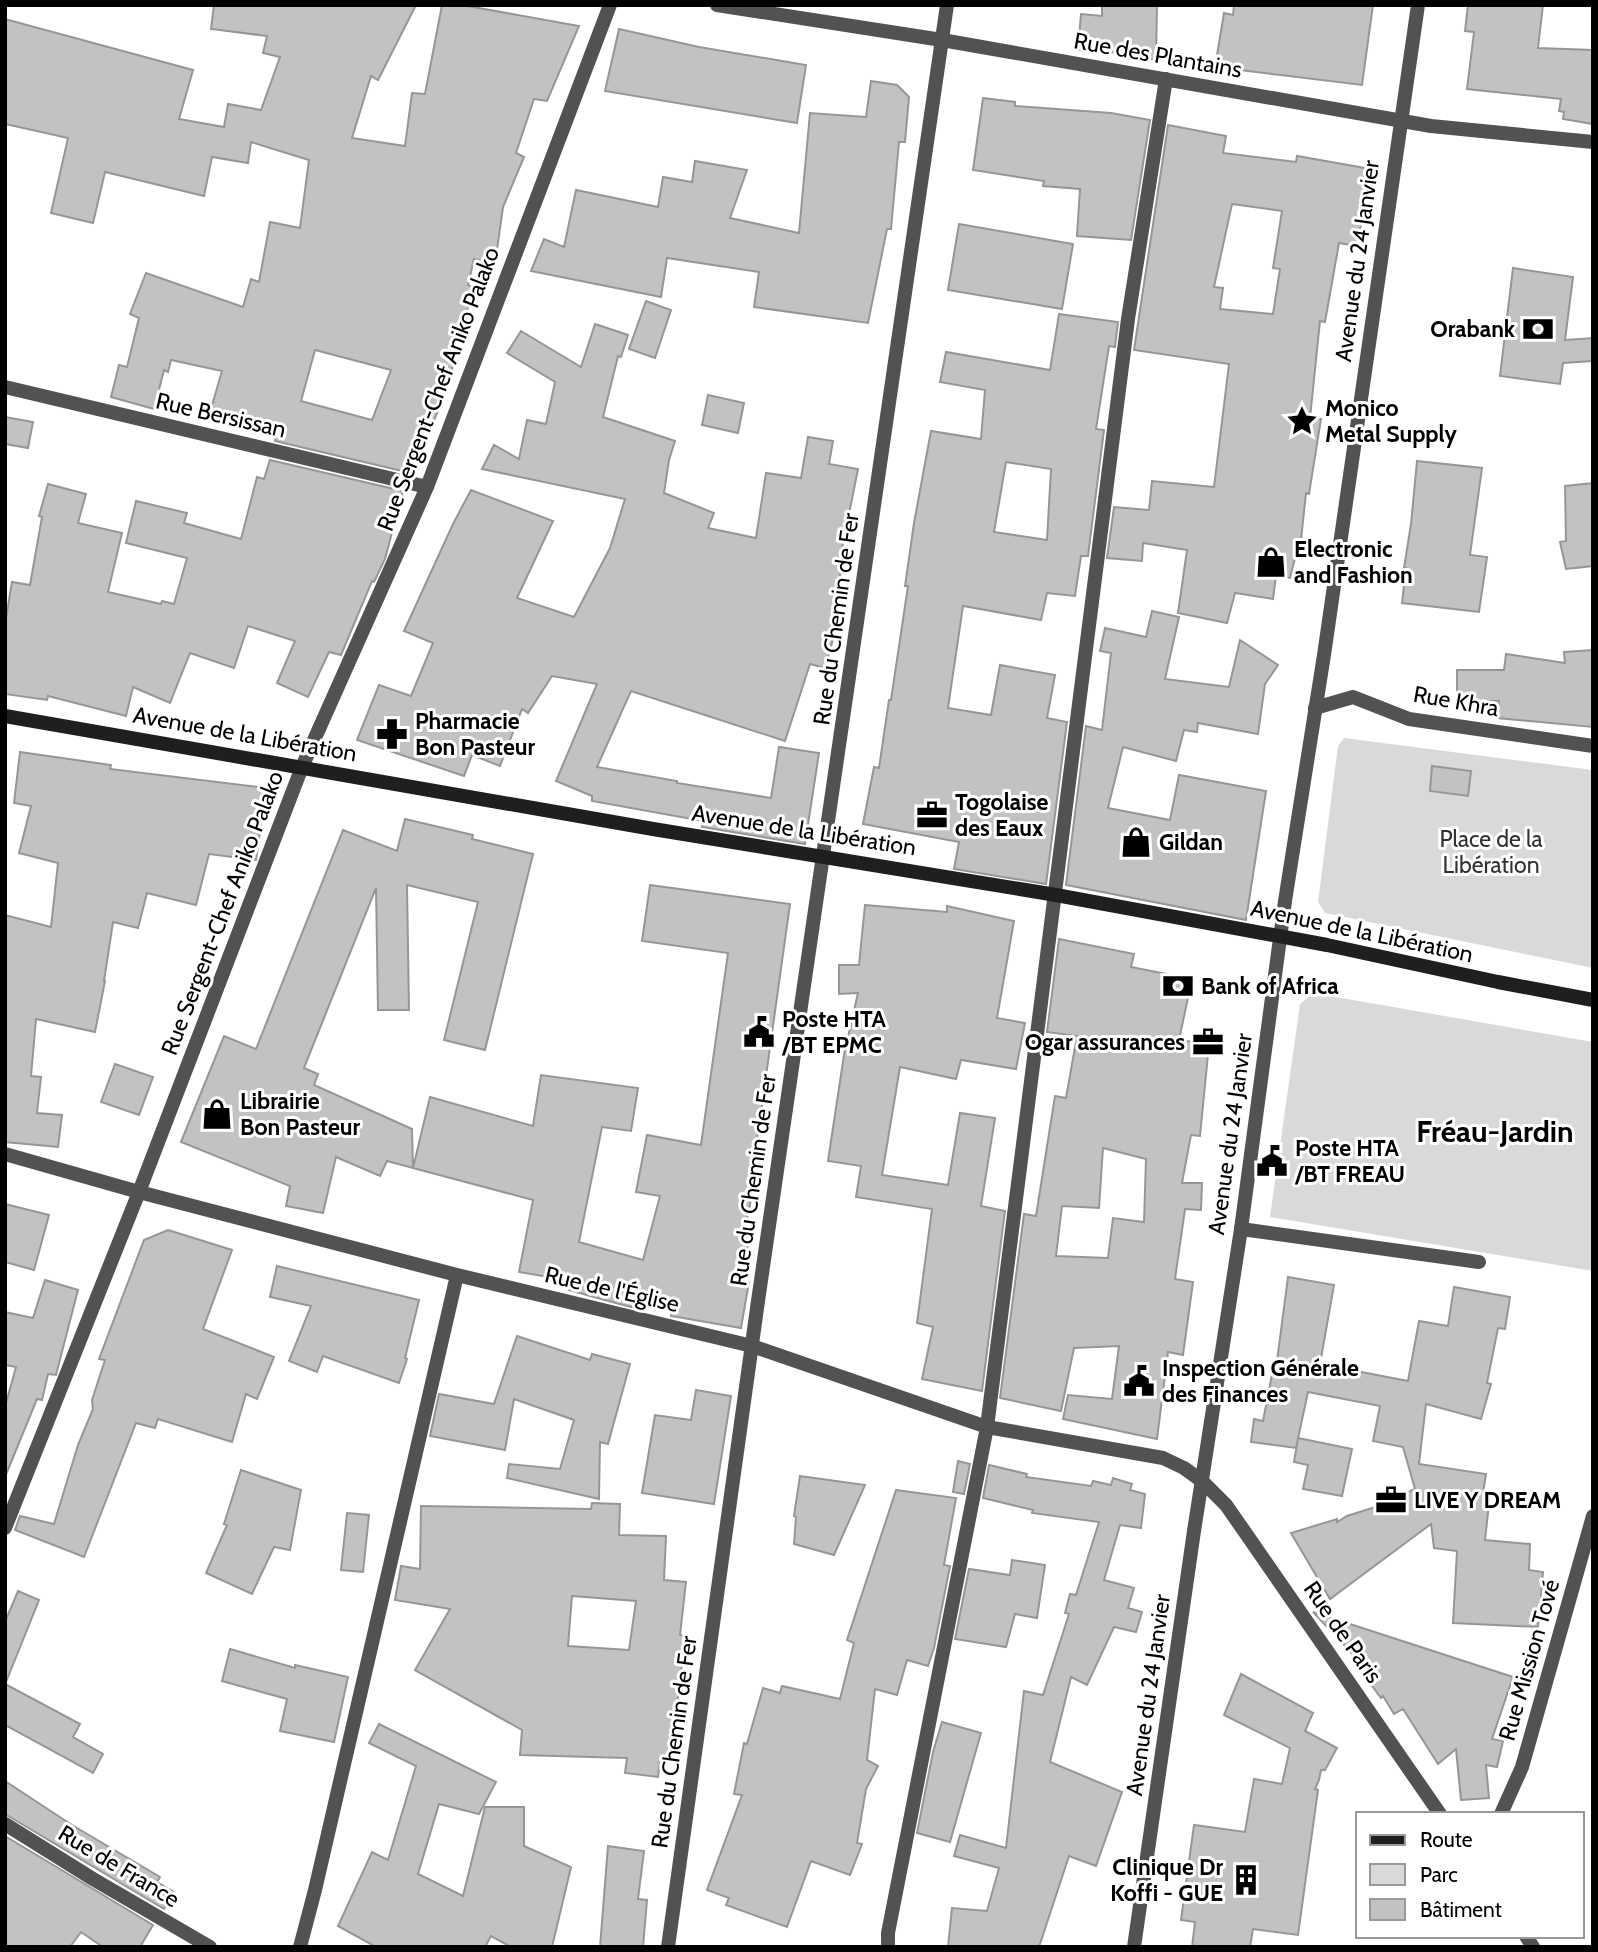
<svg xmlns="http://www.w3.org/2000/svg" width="1598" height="1952" font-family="Cabin,sans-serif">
	<rect width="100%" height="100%" fill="#fff"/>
	<path fill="#d9d9d9" d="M1344,738L1593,770V968L1325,913L1318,902L1338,746Z
		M1313,993L1593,1042V1271L1270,1217L1300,1004Z"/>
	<path fill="#c2c2c2" stroke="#969696" stroke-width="2" fill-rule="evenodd" d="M214,5H416L378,80L371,76L352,138L405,146L412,93L425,94L442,5H462L579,26L547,101L534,99L516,153L524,157L503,207L495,264L474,259L468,285L473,287L448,385L421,454L415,474L275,441L277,433L210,412L222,371L171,360L168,372L164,370L154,409L111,397L119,365L127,367L139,318L130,314L146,273L243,307L251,279L259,282L270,222L300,228L309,160L251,142L248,163L212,157L204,196L105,172L93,223L51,213L68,138L5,124V19L193,70L179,119L224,127L228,104L261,110L280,57L263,53L267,36L211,29ZM315,350L391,370L372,420L301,401Z
		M1102,5H1157L1156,59H1124V53L1078,50L1081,14L1102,16Z
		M1234,5H1373L1362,85L1215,67L1224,13L1233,15Z
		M1468,5H1543L1538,48L1593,50V124L1563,119L1564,112L1559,111L1561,99L1467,89L1474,32L1465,31Z
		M619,29L699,47L806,65L797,123L605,91Z
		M871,81L897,85L909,97L905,142H899L891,229H887L868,323L754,307L759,272L667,258L661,297L531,271L544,239L564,247L576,190L658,207L663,177L692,182L695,161L747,170L730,218L799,233L810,113L866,117Z
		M983,98L1015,102V106L1111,113L1150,120L1131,240L1077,236L1080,189L1043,186L1044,181L973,170Z
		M1168,125L1226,136L1223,153L1296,162L1297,156L1371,169L1357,246L1339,243L1325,322L1320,321L1310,418L1321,419L1309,494L1306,493L1299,559L1295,558L1290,578L1276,576L1273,599L1235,593L1227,623L1178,613L1187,550L1143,543L1142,561L1107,558L1114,507L1149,510L1152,481L1214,487L1229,364L1134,350ZM1232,204L1282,211L1273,268L1280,269L1273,314L1220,309L1223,288L1214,287Z
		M959,224L1073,244L1062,309L948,290Z
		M1513,268L1573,277L1565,340L1593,338V361L1563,363L1560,384L1500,376Z
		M646,301L671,310L655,358L629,349Z
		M1059,314L1118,322L1115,347L1109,346L1096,429L1104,430L1088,556H1081L1075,596L1047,593L1041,620L963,606L948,708L991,715L1000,665L1055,675L1047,718L1067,722L1046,884L954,869L959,842L863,824L874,767L879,768L889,700H891L908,586H905L914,523L931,431L981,439L985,390L940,382L946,352L1050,370ZM1006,462L1051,469L1047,540L994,532Z
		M595,324L628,335L621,357L618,356L603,417L675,441L669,460L664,493L714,513L708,528L756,538L766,473L801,478L808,437L833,441L829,464L858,469L839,564H842L830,631L835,632L825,668L810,664L785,741L631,691L597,767L677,781V783L771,798L779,747L819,753L805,844L702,827L703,821L592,801V796L556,781L597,684L552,676L528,713L522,709L500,766L472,755L464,776L357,740L379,685L411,696L433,643L404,631L453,524L471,490L553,521L517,598L574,617L610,548L625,499L482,469L494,445L519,459L527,420L546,424L555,382L507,353L521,331L581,367Z
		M708,395L744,403L738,433L702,425Z
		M5,417L33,422L28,448L5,444Z
		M270,460L403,491L385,559L374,582L372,581L341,655L329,652L308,697L277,683L295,641L248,626L234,668L190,653L170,703L133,687L126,716L48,696L47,700L5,694V624L12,582L30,585L42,517L39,516L48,484L86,494L78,523L122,533L108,592L161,604L162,601L174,604L187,558L126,543L136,501L187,513L184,523L241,539L257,477L264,479Z
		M1417,461L1482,468L1470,555L1487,557L1479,612L1402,603L1406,568H1404L1411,524Z
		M1593,483V566L1566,569L1560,542L1566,541L1565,486Z
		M1152,611L1179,617L1165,679L1229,687L1240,640L1278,665L1265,684L1258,734L1198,723L1197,732L1184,730L1176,761L1123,747L1108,808L1170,820L1179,775L1266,791L1246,920L1066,885L1086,726L1102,730L1111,653L1100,651L1105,628L1146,637Z
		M1593,650V727L1497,718L1499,701H1457V670H1504L1506,654L1565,663L1564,652Z
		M20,752L111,765L110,769L266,788L256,860L209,854L196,905L147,893L138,928L113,922L104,981H105L95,1032L36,1019L31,1076L41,1077L37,1113L62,1115L58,1147L5,1142V915L51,927L58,863L19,853L31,806L14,803Z
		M1432,766L1471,771L1468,796L1430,791Z
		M405,819L473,835L472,839L533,854L485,1050L444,1040L478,902L407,885L409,1010H378L376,888L304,1068L318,1074L314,1085L412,1129L413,1168L387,1161L380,1176L336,1157L323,1213L286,1206L290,1186L181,1142L224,1036L256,1049L343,830L397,851Z
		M650,885L790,904L755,1155L760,1156L745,1229L752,1231L738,1281L749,1282L741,1328L671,1316L672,1308L647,1302L645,1310L623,1305L569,1290L572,1281L519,1272L533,1200L413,1168L430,1097L533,1126L541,1075L638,1088L631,1131L602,1127L579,1242L643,1260L660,1196L636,1192L647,1135L701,1145L728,953L642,941Z
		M865,905L947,912V906L1014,921L997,1018L1025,1023L1016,1069L961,1060L956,1079L900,1067L882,1175L948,1185L960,1113L995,1118L981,1206L1005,1211L982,1391L922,1379L933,1327L917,1323L932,1209L856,1197L861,1166L828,1161L844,1055L858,993L839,994V965H859Z
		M1059,939L1134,954L1131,967L1192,979L1179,1040L1209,1044L1200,1136L1191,1135L1182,1183H1202L1201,1210L1185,1209L1175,1279L1193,1282L1183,1355L1168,1352L1157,1439L1063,1419L1068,1395L1112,1399L1119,1346L1074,1348L1061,1411L1000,1398L1024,1214L1036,1216L1055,1096L1066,1098L1077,1036L1047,1032ZM1103,1148L1146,1159L1144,1222L1113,1218L1108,1258L1056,1256L1062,1206L1099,1208Z
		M115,1064L153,1077L139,1115L101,1102Z
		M5,1204L49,1215L34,1270L5,1262Z
		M168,1230L232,1250L203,1329L274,1357L257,1399L246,1394L232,1442L158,1419L155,1428L136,1423L84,1557L15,1530L20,1516L54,1524L78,1445L93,1409L92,1400L105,1360L99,1359L144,1240Z
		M277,1266L419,1300L405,1358L407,1359L399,1383L323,1356L317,1372L289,1361L311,1306L270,1297Z
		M1288,1277L1334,1285L1320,1364L1408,1381L1419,1321L1448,1326L1454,1287L1510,1297L1505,1329L1498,1328L1487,1383L1491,1384L1481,1419L1426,1404L1419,1464L1486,1474L1483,1493L1490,1495L1485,1540L1530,1544L1529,1570L1543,1572L1538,1627L1453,1623L1457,1551L1434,1548L1431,1524L1330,1599L1291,1533L1337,1519V1522L1347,1516L1385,1504L1382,1503L1415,1489L1403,1447L1373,1441L1380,1406L1308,1392L1296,1448L1251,1442L1254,1419L1263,1421L1273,1369H1276Z
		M45,1280L78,1290L57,1371L56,1375L48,1374L42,1400L37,1399L5,1477V1407L16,1367L5,1365V1312L33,1318Z
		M517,1336L590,1360L592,1354L630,1364L608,1444L600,1442L599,1499L507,1478L509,1464L560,1469L574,1420L514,1399L505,1450L430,1436L439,1394L494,1404Z
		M696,1390L731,1396L714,1504L642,1493L655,1415L691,1420Z
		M1298,1438L1352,1449L1342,1496L1303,1489L1308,1465L1294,1462Z
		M958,1461L970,1464L964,1494L953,1492Z
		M989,1465L1027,1474L1026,1477L1091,1486L1093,1481L1111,1485L1113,1478L1132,1484L1130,1490L1145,1494L1141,1528L1120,1525L1104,1580L1134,1588L1128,1608L1142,1612L1136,1632L1114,1627L1087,1685L1071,1677L1050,1762L1122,1792L1096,1866L1069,1856L1039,1947H948L952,1908L987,1911L999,1868L954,1856L960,1835L1006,1848L1024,1691L1043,1695L1069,1614L1065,1613L1070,1594L1076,1595L1099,1522L1032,1513L1033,1510L983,1498Z
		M241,1470L301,1490L290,1550L274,1547L252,1594L206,1573L227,1525L224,1524Z
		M800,1476L865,1485L834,1555L794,1544L796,1517L794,1516Z
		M896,1490L956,1498L944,1565L950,1566L934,1648L928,1666L907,1660L897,1695L875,1689L867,1760L878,1766L866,1789L857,1843L862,1844L850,1875L811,1861L787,1927L726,1905L729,1898L707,1890L742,1795L734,1794L744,1743L747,1744L763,1688L780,1693L782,1686L840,1699L854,1643L847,1640Z
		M592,1503L620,1504L619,1535L666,1536L664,1580L686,1582L680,1635L685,1636L671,1761L660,1760L658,1777L625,1773L627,1758L520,1755L522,1730L415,1670L450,1609L395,1600L401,1566L420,1569L421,1506L591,1509ZM572,1596L636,1601L629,1650L568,1646Z
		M347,1513L369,1515L363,1572L341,1570Z
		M1012,1560L1045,1565L1037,1618L1015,1614L1006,1647L955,1639L969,1569L1010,1575Z
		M18,1591L39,1600L6,1682L5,1622Z
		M1313,1612L1513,1677L1492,1739L1503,1741L1497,1767L1486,1765L1489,1798L1461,1800L1456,1749L1438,1764L1403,1709L1394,1714L1383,1696L1381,1698L1358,1667L1362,1664Z
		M230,1649L295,1668V1665L348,1677L334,1742L280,1731L287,1699L222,1681Z
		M1241,1674L1313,1713L1305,1731L1337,1748L1325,1770H1321L1319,1780L1315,1789L1318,1790L1298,1935L1253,1929L1250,1947H1192L1195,1922L1181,1920L1194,1825L1245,1832L1254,1779L1282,1784L1290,1748L1224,1715Z
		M5,1684L80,1724L73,1737L103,1754L93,1773L5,1725Z
		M942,1722L981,1733L950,1842L917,1833L933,1752Z
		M379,1724L496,1782L479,1814L439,1804L418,1874L463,1896L485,1807H524V1846L571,1867L552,1947H511L491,1936L485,1947H376L338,1926L372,1852L388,1860L416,1766L369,1743Z
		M5,1781L72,1825L160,1877L157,1882L174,1892L164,1909L5,1814Z
		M5,1836L153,1925L140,1947H103L81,1932L70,1947H5Z
		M608,1846L644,1851L638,1899L647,1900L643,1947H600Z"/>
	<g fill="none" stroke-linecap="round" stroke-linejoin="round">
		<path stroke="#525252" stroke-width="14" d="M717,5L942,40L1431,126L1593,142
			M5,387L427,487
			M1315,708L1353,697L1409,719L1593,746
			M5,1154L139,1192L457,1275L752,1346L987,1427L1163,1458L1184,1468L1202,1481
			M1241,1229L1479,1262
			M5,1528L139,1192L302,767L427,487L610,5
			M1501,1814L1522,1767L1593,1516
			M5,1824L93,1879L210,1947
			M300,1947L315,1890L457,1275
			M888,1947V1933L987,1427L1128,319L1166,79"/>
		<path stroke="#525252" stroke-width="14" d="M1202,1481L1226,1505L1249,1538L1440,1814
			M1526,1936L1533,1947
			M668,1947L758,1301L947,5
			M1134,1947L1194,1531L1241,1229L1285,901L1324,655L1418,5"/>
		<path stroke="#1f1f1f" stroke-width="14" d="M5,716L653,829L1056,895L1327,945L1498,982L1593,1000"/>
	</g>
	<defs>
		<symbol id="bank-bare" viewBox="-9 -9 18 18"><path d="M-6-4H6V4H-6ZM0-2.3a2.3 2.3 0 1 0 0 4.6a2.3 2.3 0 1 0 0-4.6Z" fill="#000" stroke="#fff" stroke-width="2.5" paint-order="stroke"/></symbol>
		<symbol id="sight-bare" viewBox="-9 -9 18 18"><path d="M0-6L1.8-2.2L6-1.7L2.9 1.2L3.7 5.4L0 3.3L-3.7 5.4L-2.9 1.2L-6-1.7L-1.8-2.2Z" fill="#000" stroke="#fff" stroke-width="2.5" paint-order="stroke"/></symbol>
		<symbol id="shop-bare" viewBox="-9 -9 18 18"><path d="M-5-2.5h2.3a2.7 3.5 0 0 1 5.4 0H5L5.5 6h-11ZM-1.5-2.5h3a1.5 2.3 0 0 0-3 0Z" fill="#000" stroke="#fff" stroke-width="2.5" paint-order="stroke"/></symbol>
		<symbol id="pharmacy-bare" viewBox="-9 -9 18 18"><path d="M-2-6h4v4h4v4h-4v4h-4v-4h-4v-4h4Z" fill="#000" stroke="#fff" stroke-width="2.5" paint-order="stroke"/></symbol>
		<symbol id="office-bare" viewBox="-9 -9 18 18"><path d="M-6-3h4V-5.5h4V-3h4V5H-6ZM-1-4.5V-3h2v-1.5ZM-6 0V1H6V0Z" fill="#000" stroke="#fff" stroke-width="2.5" paint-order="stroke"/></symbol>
		<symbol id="civic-bare" viewBox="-9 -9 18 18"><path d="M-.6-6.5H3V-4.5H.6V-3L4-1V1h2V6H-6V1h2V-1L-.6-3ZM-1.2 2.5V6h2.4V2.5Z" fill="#000" stroke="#fff" stroke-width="2.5" paint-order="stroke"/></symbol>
		<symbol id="building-bare" viewBox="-9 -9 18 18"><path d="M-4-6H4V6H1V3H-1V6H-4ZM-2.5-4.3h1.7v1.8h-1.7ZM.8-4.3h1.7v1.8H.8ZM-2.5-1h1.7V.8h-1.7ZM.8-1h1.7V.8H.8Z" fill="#000" stroke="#fff" stroke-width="2.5" paint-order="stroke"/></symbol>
	</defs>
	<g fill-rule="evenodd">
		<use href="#bank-bare" x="1516" y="307" width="44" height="44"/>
		<use href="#sight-bare" x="1280" y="399" width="44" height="44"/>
		<use href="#shop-bare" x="1249" y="540" width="44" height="44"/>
		<use href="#pharmacy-bare" x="370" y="712" width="44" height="44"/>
		<use href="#office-bare" x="910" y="793" width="44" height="44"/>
		<use href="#shop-bare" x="1114" y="820" width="44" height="44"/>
		<use href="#bank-bare" x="1156" y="964" width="44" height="44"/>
		<use href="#civic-bare" x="737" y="1010" width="44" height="44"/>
		<use href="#office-bare" x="1186" y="1020" width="44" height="44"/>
		<use href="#shop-bare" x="195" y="1092" width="44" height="44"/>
		<use href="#civic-bare" x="1250" y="1139" width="44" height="44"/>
		<use href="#civic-bare" x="1117" y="1359" width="44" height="44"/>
		<use href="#office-bare" x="1369" y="1478" width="44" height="44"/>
		<use href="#building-bare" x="1224" y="1858" width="44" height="44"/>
	</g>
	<g text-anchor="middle" stroke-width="6" stroke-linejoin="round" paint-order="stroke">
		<g font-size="23" fill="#000" stroke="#fff">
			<text transform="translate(1158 55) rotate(10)" y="8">Rue des Plantains</text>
			<text transform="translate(1357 261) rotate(-82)" y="8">Avenue du 24 Janvier</text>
			<text transform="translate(438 389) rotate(-69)" y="8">Rue Sergent-Chef Aniko Palako</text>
			<text transform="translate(221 415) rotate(13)" y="8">Rue Bersissan</text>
			<text transform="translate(836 619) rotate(-82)" y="8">Rue du Chemin de Fer</text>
			<text transform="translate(1456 701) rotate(10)" y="8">Rue Khra</text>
			<text transform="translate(245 734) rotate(10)" y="8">Avenue de la Libération</text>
			<text transform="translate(804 830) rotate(9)" y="8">Avenue de la Libération</text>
			<text transform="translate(222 913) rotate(-69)" y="8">Rue Sergent-Chef Aniko Palako</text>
			<text transform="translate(1362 931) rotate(12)" y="8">Avenue de la Libération</text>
			<text transform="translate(1230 1134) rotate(-82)" y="8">Avenue du 24 Janvier</text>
			<text transform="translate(753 1180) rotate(-82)" y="8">Rue du Chemin de Fer</text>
			<text transform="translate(612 1289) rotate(13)" y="8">Rue de l'Église</text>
			<text transform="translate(1343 1632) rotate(55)" y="8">Rue de Paris</text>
			<text transform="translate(1529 1660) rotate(-74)" y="8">Rue Mission Tové</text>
			<text transform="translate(1148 1695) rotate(-82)" y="8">Avenue du 24 Janvier</text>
			<text transform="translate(674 1742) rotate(-82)" y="8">Rue du Chemin de Fer</text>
			<text transform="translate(119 1866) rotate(31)" y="8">Rue de France</text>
		</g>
		<g font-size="23" font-weight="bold" fill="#000" stroke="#fff" text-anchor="start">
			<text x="1515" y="337" text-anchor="end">Orabank</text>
			<text x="1325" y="416">Monico<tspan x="1325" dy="26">Metal Supply</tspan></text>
			<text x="1294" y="557">Electronic<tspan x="1294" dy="26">and Fashion</tspan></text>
			<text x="415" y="729">Pharmacie<tspan x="415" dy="26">Bon Pasteur</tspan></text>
			<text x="955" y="810">Togolaise<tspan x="955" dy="26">des Eaux</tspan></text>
			<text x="1159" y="850">Gildan</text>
			<text x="1201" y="994">Bank of Africa</text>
			<text x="782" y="1027">Poste HTA<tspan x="782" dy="26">/BT EPMC</tspan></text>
			<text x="1185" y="1050" text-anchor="end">Ogar assurances</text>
			<text x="240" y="1109">Librairie<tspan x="240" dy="26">Bon Pasteur</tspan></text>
			<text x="1295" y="1156">Poste HTA<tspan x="1295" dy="26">/BT FREAU</tspan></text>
			<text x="1162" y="1376">Inspection Générale<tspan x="1162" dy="26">des Finances</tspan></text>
			<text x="1414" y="1508">LIVE Y DREAM</text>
			<text x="1223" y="1875" text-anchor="end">Clinique Dr<tspan x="1223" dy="26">Koffi - GUE</tspan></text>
		</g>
		<g font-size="23" fill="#303030" stroke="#fff">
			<text x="1491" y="847">Place de la<tspan x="1491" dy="26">Libération</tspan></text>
		</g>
		<g font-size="30" font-weight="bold" fill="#000" stroke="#fff">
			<text x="1495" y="1142">Fréau-Jardin</text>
		</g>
	</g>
	<rect width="1598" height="1952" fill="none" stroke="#000000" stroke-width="14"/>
	<rect x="1356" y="1812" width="228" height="126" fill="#ffffff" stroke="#999999" stroke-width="2"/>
	<rect x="1370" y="1835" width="35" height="10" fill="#1f1f1f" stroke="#999999" stroke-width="2"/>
	<text x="1420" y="1847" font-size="21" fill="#000000">Route</text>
	<rect x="1370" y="1864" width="35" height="21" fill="#d9d9d9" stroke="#999999" stroke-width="2"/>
	<text x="1420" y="1882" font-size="21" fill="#000000">Parc</text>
	<rect x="1370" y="1899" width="35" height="21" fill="#c2c2c2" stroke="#999999" stroke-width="2"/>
	<text x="1420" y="1917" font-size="21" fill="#000000">Bâtiment</text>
</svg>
